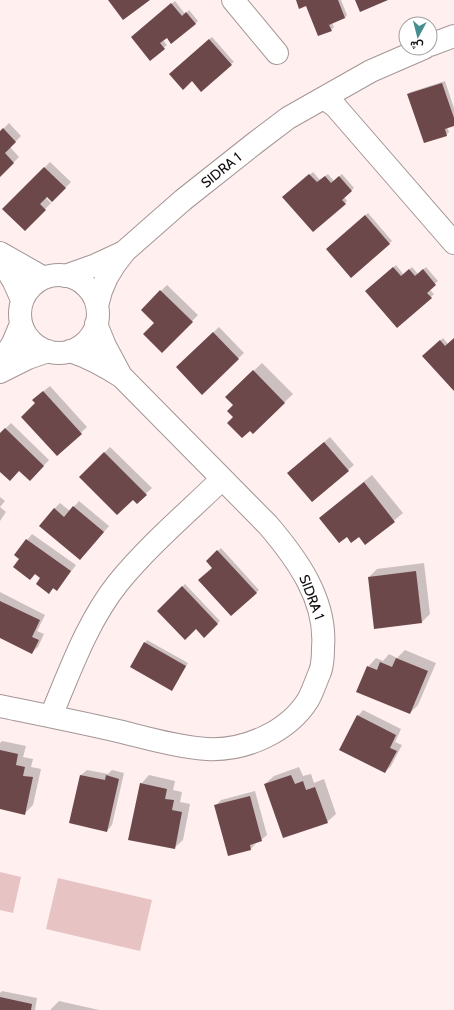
<svg xmlns="http://www.w3.org/2000/svg" width="454" height="1010" font-family="Cabin,Vazirmatn,sans-serif">
	<rect width="100%" height="100%" fill="#ffefef"/>
	<path fill="#e7c3c4" d="M0,872L21,877L13,913L0,910Z
		M58,878L152,900L140,951L46,929Z"/>
	<path fill="#0003" d="M297,0H341L347,15L345,18L332,23L334,27L331,30L306,5Z
		M175,1L185,14L189,10L198,21L195,24L163,40L167,45L151,59L135,34Z
		M212,37L234,62L231,64L192,80L173,71Z
		M445,81L454,108V125L447,127L449,132L446,135L408,94L411,92Z
		M9,123L21,136L10,147L19,157L0,176V132Z
		M50,162L71,182L52,201L47,195L45,197L51,203L25,230L4,209Z
		M313,172L320,180L328,174L334,181L342,174L354,188L344,197L347,201L345,203L286,195Z
		M368,213L392,241L351,277L330,247Z
		M396,265L404,275L412,267L418,274L426,267L438,281L429,289L434,294L431,297L369,289Z
		M167,285L198,315L162,352L155,323L142,310Z
		M219,327L244,353L202,393L177,368Z
		M443,338L448,344L454,339V390L426,354Z
		M262,363L293,394L253,433L235,417L234,405L226,397Z
		M50,386L87,427L57,455L37,403L40,394Z
		M11,423L49,460L30,480L19,470H0V434Z
		M330,437L354,465L348,470L294,468Z
		M110,447L152,488L137,502L133,498L80,477Z
		M372,475L403,513L366,544L359,535L347,536L320,518L329,510Z
		M0,497L5,501L0,507L6,512L0,521Z
		M79,501L109,526L86,553L54,509L60,503L70,511Z
		M32,534L76,565L57,590L54,588L49,592L41,578L15,555Z
		M221,548L259,590L231,615L213,568L207,561Z
		M424,563L430,614L422,622L375,628L369,577L377,569Z
		M185,584L220,621L204,636L196,628L158,611Z
		M0,592L45,615L37,631L44,634L38,647L32,652L0,637Z
		M147,640L188,663L174,687L145,643Z
		M405,650L436,663L418,705L410,713L368,667L376,658L383,661L389,654L397,658Z
		M363,710L401,729L395,742L402,745L391,766L385,772L358,716Z
		M2,741L26,746L23,757L33,759L31,767L41,769L33,805L24,814L0,808V743Z
		M299,767L303,776L311,774L314,783L324,779L336,814L327,822L265,784L274,776Z
		M87,770L108,774L112,770L124,773L112,825L107,831L81,775Z
		M149,775L175,781L173,790L182,792L180,802L190,804L183,840L174,848L141,784Z
		M255,791L267,835L261,840L256,842V843L251,849L215,806L221,800Z
		M2,991L37,998L35,1010H0V993Z
		M59,1001L99,1010H50Z"/>
	<path fill="#6c484a" d="M108,0H150L123,20Z
		M296,0H338L345,18L329,25L332,31L318,36L306,6L299,9Z
		M355,0H388L360,12Z
		M171,3L182,16L186,12L196,24L171,44L167,38L160,43L165,49L150,61L131,37Z
		M209,39L232,65L201,92L192,81L183,90L169,74Z
		M442,83L454,118V126L445,129L447,136L424,143L407,94Z
		M3,128L16,142L5,153L14,163L0,177V131Z
		M44,167L66,188L52,202L47,197L40,204L46,210L25,231L2,209Z
		M309,174L317,182L325,176L331,183L339,176L352,191L342,200L346,204L313,232L282,197Z
		M365,215L390,244L351,278L326,249Z
		M393,267L401,276L409,269L415,276L423,269L436,285L427,293L432,298L397,328L365,291Z
		M160,290L193,322L162,353L143,334L154,323L141,310Z
		M213,332L239,359L202,395L176,367Z
		M454,338V391L422,356L440,340L445,346Z
		M253,370L285,403L253,434L250,431L242,438L227,423L233,417L227,411L233,405L225,397Z
		M43,391L82,434L57,456L21,417L35,403L32,400Z
		M5,428L44,466L30,481L19,471L10,481L0,472V433Z
		M324,442L349,471L312,502L287,473Z
		M104,452L147,495L137,504L133,500L117,515L79,477Z
		M364,482L395,522L365,545L359,537L351,543L347,537L339,543L319,518Z
		M73,506L104,532L80,560L39,526L54,508L64,517Z
		M26,539L71,571L57,591L53,588L49,594L36,584L40,578L35,574L30,580L13,567L19,559L14,555Z
		M217,550L257,593L231,616L198,580L212,568L206,561Z
		M416,571L422,623L374,629L368,577Z
		M182,586L218,624L204,638L196,629L185,640L157,611Z
		M0,601L40,620L32,637L39,640L32,654L0,638Z
		M144,642L186,666L172,691L130,667Z
		M396,658L428,671L410,714L356,692L367,666L377,670L380,662L392,667Z
		M357,715L396,735L390,748L397,751L385,773L339,750Z
		M0,750L18,754L16,765L25,767L23,776L33,777L25,815L0,809Z
		M80,775L105,780L106,775L119,779L107,832L69,823Z
		M291,775L295,784L303,781L306,790L315,787L328,823L283,838L264,784Z
		M140,783L167,789L165,799L174,800L172,810L182,812L175,849L128,840Z
		M250,796L262,841L250,845L251,850L228,856L214,805Z
		M0,997L32,1004L31,1010H0Z"/>
	<g fill="none" stroke-linecap="round" stroke-linejoin="round">
		<defs>
			<path id="minor" d="M233,0L277,53
				M430,45L454,36
				M324,98L335,106L454,243
				M0,253L44,278
				M0,258L14,282L22,300
				M20 314a39 39 0 1 1 78 0a39 39 0 1 1-78 0Z
				M65,276L96,265L124,252
				M97,306L101,291L107,277L115,264L125,251L183,200L255,143L288,118L371,71L424,48
				M96,324L105,346L121,376
				M0,364L13,343L21,324
				M0,372L28,358L48,351
				M0,706C39,714 79,722 118,731C147,738 177,747 207,749C245,751 288,732 308,700C313,691 316,681 320,672C323,664 323,656 323,648C327,600 297,559 268,525L122,377C105,366 89,357 70,351
				M51,716C70,671 87,622 118,583C149,545 187,513 222,479"/>
		</defs>
		<use href="#minor" stroke="#a49696" stroke-width="24"/>
		<use href="#minor" stroke="#fff" stroke-width="22"/>
	</g>
	<g text-anchor="middle" stroke-width="4" stroke-linejoin="round" paint-order="stroke">
		<g font-size="14" fill="#130e0e" stroke="#fff">
			<text transform="translate(221 170) rotate(-39)" y="5">SIDRA 1</text>
			<text transform="translate(312 597) rotate(69)" y="5">SIDRA 1</text>
		</g>
	</g>
	<g transform="translate(418 36) rotate(187)"><circle r="19" fill="#ffffff" stroke="#a19f9f"/>
	<path d="M0-3L7 15L0 10L-7 15Z" fill="#458d8e"/>
	<text y="-6" font-size="11" font-weight="bold" text-anchor="middle" fill="#130e0e">ش</text>
	</g>
</svg>
